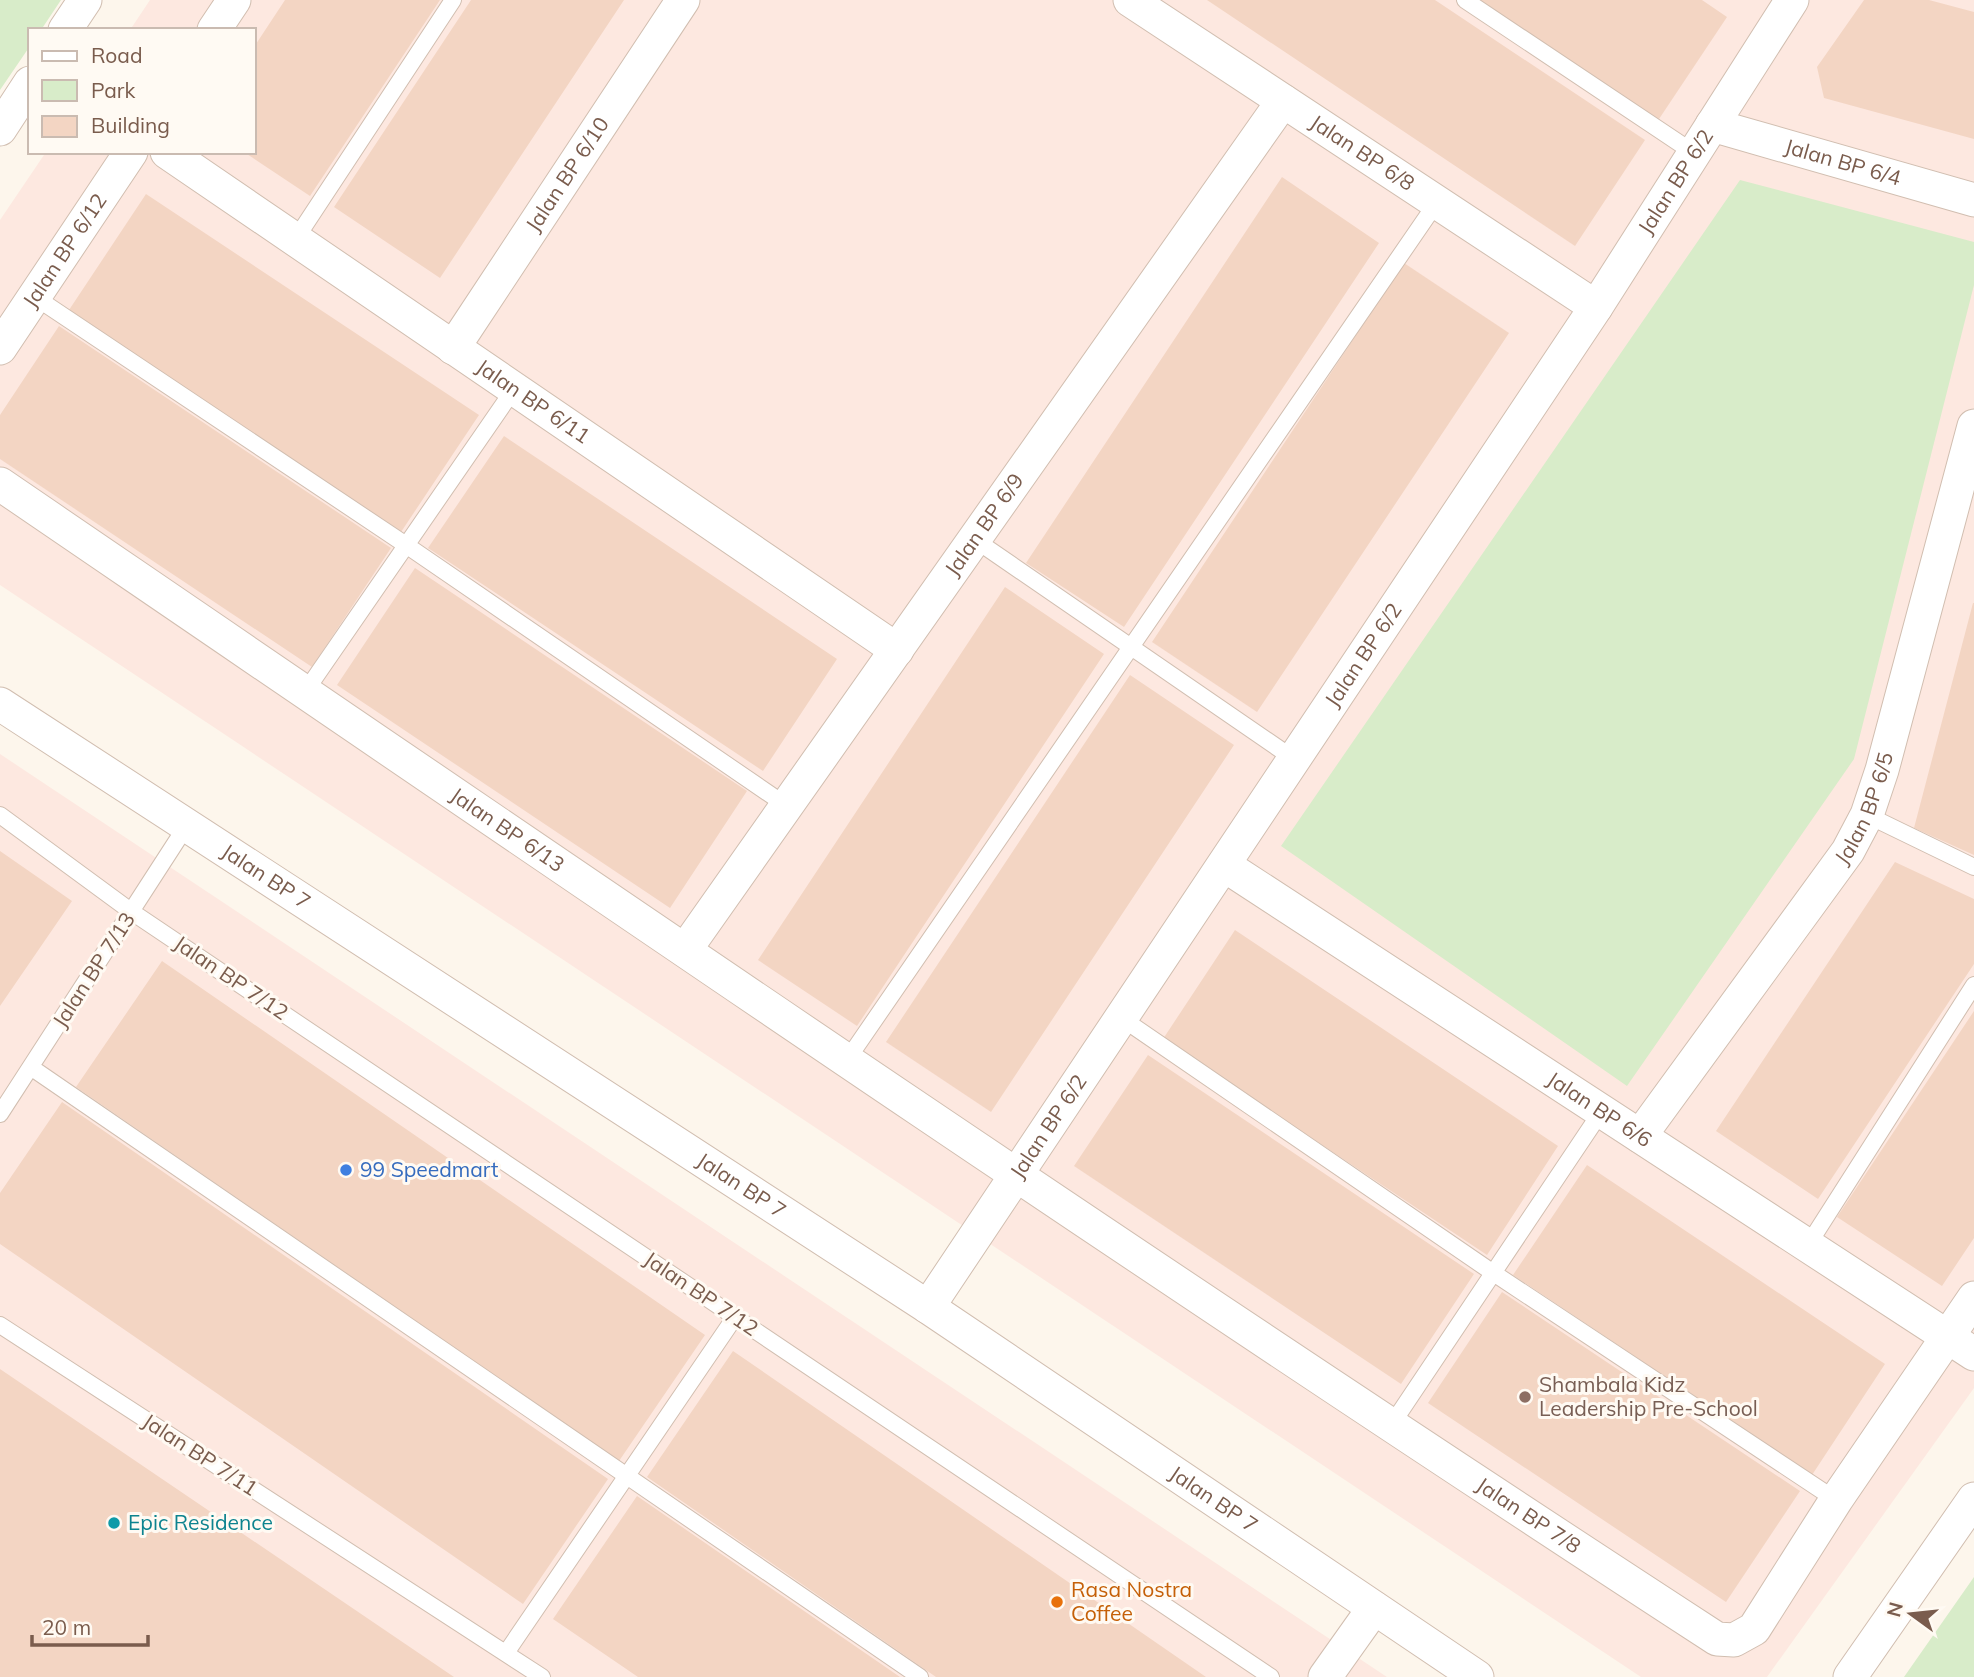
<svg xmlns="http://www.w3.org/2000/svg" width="1974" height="1677" font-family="Mulish,sans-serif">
	<rect width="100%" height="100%" fill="#fdf6ec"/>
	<path fill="#fde8e0" d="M150,0H1974V1388L1767,1677H1641L0,585V220L46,152H254V30H130Z
		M0,754L1387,1677H0Z"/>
	<path fill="#d8ecc9" d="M0,0H61L41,30H30V46L0,90Z
		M1740,180L1974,242V285L1854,759L1627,1086L1281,846Z
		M1974,1577V1677H1904Z"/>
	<path fill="#f3d5c3" d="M285,0H440L310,196L244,152H254V47Z
		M471,0H624L440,278L334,207Z
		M1207,0H1435L1645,140L1575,246Z
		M1474,0H1702L1727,17L1657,122Z
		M1864,0H1929L1974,12V139L1824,98L1817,67Z
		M1282,177L1379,243L1124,627L1026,563Z
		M146,194L479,415L401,532L69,310Z
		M1404,263L1509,333L1257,712L1152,642Z
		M59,326L391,548L312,667L0,459V415Z
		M504,436L837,659L763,771L428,548Z
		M415,568L747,791L670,908L337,685Z
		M1005,587L1104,654L857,1026L758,960Z
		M1973,603H1974V855L1914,828Z
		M1130,675L1234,745L991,1112L886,1042Z
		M0,851L72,901L0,1006Z
		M1895,862L1974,899V964L1818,1199L1716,1131Z
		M1235,930L1558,1146L1487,1255L1163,1039Z
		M162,961L705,1335L619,1461L76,1087Z
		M1974,1011V1238L1942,1286L1837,1217Z
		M1148,1055L1474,1274L1401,1384L1074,1166Z
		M62,1102L608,1479L523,1604L0,1244V1193Z
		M1587,1165L1885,1364L1812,1475L1513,1275Z
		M1502,1292L1800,1491L1726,1602L1428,1403Z
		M733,1351L1206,1677H936L647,1477Z
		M0,1369L454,1677H0Z
		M637,1496L900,1677H638L553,1619Z"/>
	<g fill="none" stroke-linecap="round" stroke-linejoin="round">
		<defs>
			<path id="service" d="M1465,0L1694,153
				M295,240L453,0
				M35,297L406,545L787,806
				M974,539L1294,759
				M305,692L514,389
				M0,815L132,912L1271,1677
				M1867,815L1974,867
				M1120,1017L1492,1272L1836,1500
				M847,1060L1437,202
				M32,1068L920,1677
				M0,1114L187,825
				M1808,1245L1974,985
				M0,1325L542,1677
				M1390,1427L1601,1112
				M506,1653L735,1317"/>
			<g id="minor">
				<path id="s1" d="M1130,0L1596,307"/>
				<path d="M65,30L85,0"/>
				<path d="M214,30L234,0"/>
				<path id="s2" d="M1712,125L1974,200"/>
				<path d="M0,129L30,83"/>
				<path id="s3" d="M167,152L897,650"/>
				<path id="s4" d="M0,348L131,152"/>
				<path id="s5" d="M453,348L683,0"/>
				<path id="s6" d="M0,484C570,873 1139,1263 1717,1639L1734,1640L1754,1629L1836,1500L1974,1298"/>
				<path id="s7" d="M0,704L928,1307L1477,1677"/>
				<path id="s8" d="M1224,865L1974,1354"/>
				<path id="s9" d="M685,950L1283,101"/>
				<path id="s10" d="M1640,1136L1848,851L1867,815L1882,770L1974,426"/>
				<path id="s11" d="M928,1307L1596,307L1792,0"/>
				<path d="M1325,1677L1374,1608"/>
				<path d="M1850,1677L1974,1499"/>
			</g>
		</defs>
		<use href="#service" stroke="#d1beb0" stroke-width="18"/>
		<use href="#minor" stroke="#d1beb0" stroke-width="35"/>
		<use href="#service" stroke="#fff" stroke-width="16"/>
		<use href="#minor" stroke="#fff" stroke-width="33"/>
	</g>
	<circle fill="#3f7fe0" stroke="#fffaf3" stroke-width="2.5" cx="346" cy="1170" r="7"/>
	<circle fill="#8d6e63" stroke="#fffaf3" stroke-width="2.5" cx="1525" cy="1397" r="7"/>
	<circle fill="#0f9aa8" stroke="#fffaf3" stroke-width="2.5" cx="114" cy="1523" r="7"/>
	<circle fill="#e8710a" stroke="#fffaf3" stroke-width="2.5" cx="1057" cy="1602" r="7"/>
	<g text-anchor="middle" stroke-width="6" stroke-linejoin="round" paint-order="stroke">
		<g font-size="21" fill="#7a5c4d" stroke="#fffaf3">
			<text dy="7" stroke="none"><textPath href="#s1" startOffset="278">Jalan BP 6/8</textPath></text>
			<text dy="7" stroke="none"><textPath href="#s2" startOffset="136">Jalan BP 6/4</textPath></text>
			<text dy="7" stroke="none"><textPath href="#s5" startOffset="208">Jalan BP 6/10</textPath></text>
			<text dy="7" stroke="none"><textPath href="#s11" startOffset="1351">Jalan BP 6/2</textPath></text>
			<text dy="7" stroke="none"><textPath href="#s4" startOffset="117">Jalan BP 6/12</textPath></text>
			<text dy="7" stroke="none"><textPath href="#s3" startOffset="443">Jalan BP 6/11</textPath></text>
			<text dy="7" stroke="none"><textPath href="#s9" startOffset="520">Jalan BP 6/9</textPath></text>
			<text dy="7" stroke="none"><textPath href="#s11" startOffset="784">Jalan BP 6/2</textPath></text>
			<text dy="7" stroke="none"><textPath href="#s10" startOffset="399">Jalan BP 6/5</textPath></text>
			<text dy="7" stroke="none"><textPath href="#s6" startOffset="614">Jalan BP 6/13</textPath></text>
			<text dy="7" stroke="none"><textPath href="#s7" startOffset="317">Jalan BP 7</textPath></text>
			<text transform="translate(94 970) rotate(-57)" y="7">Jalan BP 7/13</text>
			<text transform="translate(231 978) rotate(34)" y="7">Jalan BP 7/12</text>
			<text dy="7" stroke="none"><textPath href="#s8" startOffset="448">Jalan BP 6/6</textPath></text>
			<text dy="7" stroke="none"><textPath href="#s11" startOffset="217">Jalan BP 6/2</textPath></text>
			<text dy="7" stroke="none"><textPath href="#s7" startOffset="884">Jalan BP 7</textPath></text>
			<text transform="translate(701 1294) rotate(34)" y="7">Jalan BP 7/12</text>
			<text transform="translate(200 1455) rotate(33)" y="7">Jalan BP 7/11</text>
			<text dy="7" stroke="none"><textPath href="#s7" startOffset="1451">Jalan BP 7</textPath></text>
			<text dy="7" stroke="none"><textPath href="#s6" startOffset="1844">Jalan BP 7/8</textPath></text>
		</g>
		<g font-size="21" fill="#366cbe" stroke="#fffaf3" text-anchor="start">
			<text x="360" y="1177">99 Speedmart</text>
		</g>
		<g font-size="21" fill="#785e54" stroke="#fffaf3" text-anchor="start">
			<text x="1539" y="1392">Shambala Kidz<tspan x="1539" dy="24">Leadership Pre-School</tspan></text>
		</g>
		<g font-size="21" fill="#0d838f" stroke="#fffaf3" text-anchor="start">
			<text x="128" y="1530">Epic Residence</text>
		</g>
		<g font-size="21" fill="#c56008" stroke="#fffaf3" text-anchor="start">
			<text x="1071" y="1597">Rasa Nostra<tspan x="1071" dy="24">Coffee</tspan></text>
		</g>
	</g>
	<rect x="28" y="28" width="228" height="126" fill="#fffaf3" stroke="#cabbb1" stroke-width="2"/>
	<rect x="42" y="51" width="35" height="10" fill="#ffffff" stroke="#cabbb1" stroke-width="2"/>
	<text x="91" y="63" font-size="21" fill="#7a5c4d">Road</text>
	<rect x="42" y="80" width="35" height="21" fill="#d8ecc9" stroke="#cabbb1" stroke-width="2"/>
	<text x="91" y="98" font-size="21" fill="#7a5c4d">Park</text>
	<rect x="42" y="116" width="35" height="21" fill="#f3d5c3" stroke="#cabbb1" stroke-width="2"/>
	<text x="91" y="133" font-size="21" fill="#7a5c4d">Building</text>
	<g transform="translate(1911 1614) rotate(285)" stroke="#fffaf3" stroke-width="5" paint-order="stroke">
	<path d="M0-5L12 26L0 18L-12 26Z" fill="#7a5c4d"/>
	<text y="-10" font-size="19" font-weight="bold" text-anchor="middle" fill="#7a5c4d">N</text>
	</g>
	<path d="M32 1635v10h116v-10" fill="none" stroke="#7a5c4d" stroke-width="3.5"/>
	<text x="42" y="1635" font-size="21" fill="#7a5c4d" stroke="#fffaf3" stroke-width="5" paint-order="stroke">20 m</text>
</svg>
